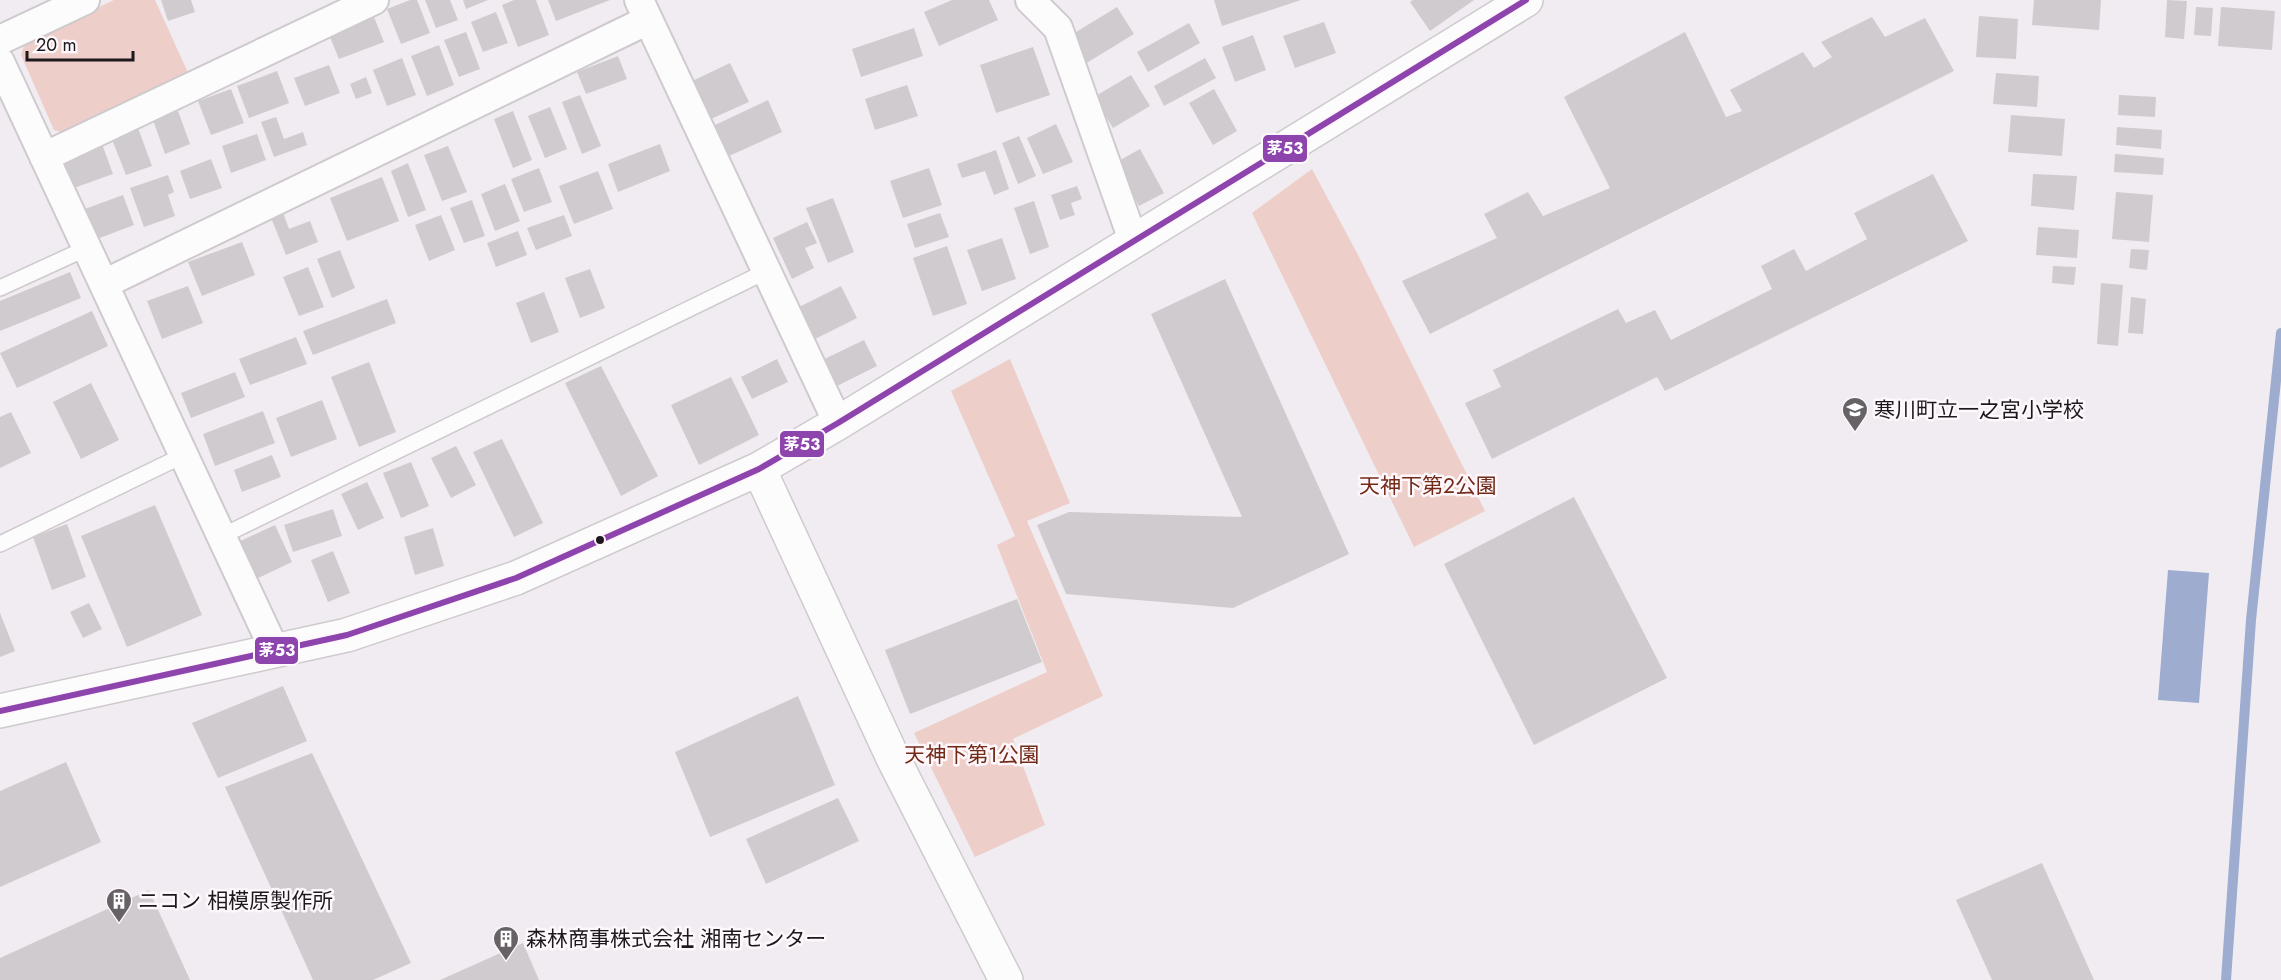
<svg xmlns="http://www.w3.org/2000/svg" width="2281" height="980" font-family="Jost,'Noto Sans JP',sans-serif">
	<rect width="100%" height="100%" fill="#f1ecf1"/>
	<path fill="#edcec9" d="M114,0H155L189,75L64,133L54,130L21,55L25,42Z
		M1312,169L1358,255L1485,511L1414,547L1252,213Z
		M1010,359L1070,503L1027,521L1103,696L1013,739L1045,825L975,857L914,733L1047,672L997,545L1015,536L951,391Z"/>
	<path fill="#9daccf" d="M2168,570L2209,573L2199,703L2158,700Z"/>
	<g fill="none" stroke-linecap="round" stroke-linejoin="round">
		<path stroke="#9daccf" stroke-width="10" d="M2226,980L2251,620L2281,333"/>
	</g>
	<path fill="#cfcbce" d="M161,0H191L195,12L168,21Z
		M410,0H417L430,33L401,44L387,9Z
		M425,0H450L458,20L436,28Z
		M463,0H488L466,9Z
		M514,0H536L549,35L518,47L502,5Z
		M548,0H610L556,21Z
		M952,0H989L998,20L939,46L924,12Z
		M1214,0H1301L1222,26Z
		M1413,0H1474L1430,31L1410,2Z
		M2034,0H2101L2099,30L2032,25Z
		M2167,0L2187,1L2184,39L2165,37Z
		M1117,7L1134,34L1085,64L1068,37Z
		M2196,7L2213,8L2211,36L2194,35Z
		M2221,7L2275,11L2272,50L2218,46Z
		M496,12L508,43L483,52L471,22Z
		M1979,16L2018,19L2016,59L1976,57Z
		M374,17L384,42L339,59L329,35Z
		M1872,17L1885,37L1925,18L1954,71L1430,334L1402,281L1497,238L1484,214L1528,192L1543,216L1610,188L1564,97L1685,32L1726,117L1742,111L1730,90L1803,52L1814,68L1832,57L1821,42Z
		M1324,22L1336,53L1295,68L1283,36Z
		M1189,23L1200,43L1148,72L1137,52Z
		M914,28L923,56L861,77L852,49Z
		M466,32L480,69L459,77L444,40Z
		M1253,35L1266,70L1235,82L1222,47Z
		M439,45L454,85L427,96L411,56Z
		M1033,47L1050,95L996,113L980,65Z
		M618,56L627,79L586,94L577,72Z
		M402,58L416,95L387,106L373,70Z
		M1205,58L1216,78L1164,106L1154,86Z
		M730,63L749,102L704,122L686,84Z
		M329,65L340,93L305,106L294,78Z
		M277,71L289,103L249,118L237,86Z
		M1996,73L2039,76L2037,107L1993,104Z
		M1131,75L1150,106L1113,128L1094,97Z
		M366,77L372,93L356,99L350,84Z
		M907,85L918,116L875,130L865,99Z
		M231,89L244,123L211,135L198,101Z
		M1214,89L1237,131L1213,145L1189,103Z
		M580,95L601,146L582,154L562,102Z
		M2119,95L2156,97L2155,117L2118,115Z
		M768,100L782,132L729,156L715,125Z
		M550,107L567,149L545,158L528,116Z
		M178,111L190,144L165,154L153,120Z
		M513,111L532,160L513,168L494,119Z
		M2011,115L2065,119L2062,156L2008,152Z
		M276,117L284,139L303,132L307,145L274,157L261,122Z
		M1056,124L1073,162L1043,174L1027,138Z
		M2117,127L2162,130L2161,149L2116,145Z
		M138,128L152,166L126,175L111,137Z
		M257,134L266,160L231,173L222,146Z
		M1019,136L1036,176L1018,184L1002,143Z
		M101,141L113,174L74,188L62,155Z
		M660,144L670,171L618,192L608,164Z
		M448,146L467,192L442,201L424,155Z
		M1140,149L1164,193L1139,206L1115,163Z
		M996,150L1009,189L994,195L985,171L962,178L957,164Z
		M2115,154L2164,158L2163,175L2114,172Z
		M211,159L222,188L190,199L180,171Z
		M408,163L426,210L408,217L391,171Z
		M539,168L552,202L524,212L511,179Z
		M929,168L942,205L903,218L890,181Z
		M598,171L613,209L574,224L559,186Z
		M1933,174L1968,241L1665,391L1657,377L1492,459L1465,403L1501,387L1493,370L1618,309L1626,323L1655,310L1671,340L1772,289L1761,266L1794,249L1806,271L1867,239L1854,213Z
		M2033,174L2077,176L2074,210L2031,206Z
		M168,175L174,192L168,195L175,216L144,227L130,188Z
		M382,177L399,221L347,241L330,198Z
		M505,184L520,221L495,231L481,194Z
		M1077,186L1082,199L1071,203L1075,215L1060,220L1051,195Z
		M2116,192L2153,195L2149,242L2112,239Z
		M123,195L134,225L97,239L85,209Z
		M833,198L854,252L828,263L806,208Z
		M472,200L485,236L464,243L450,208Z
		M1034,201L1049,247L1030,254L1014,208Z
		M282,210L289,229L310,221L318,242L286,255L270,215Z
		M940,213L949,237L915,248L907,224Z
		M441,215L455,250L429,261L415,225Z
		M564,215L572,236L536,250L527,228Z
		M807,222L817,243L805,248L814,268L792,279L773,238Z
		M2038,227L2079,230L2077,258L2036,255Z
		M518,231L527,255L496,267L487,243Z
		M1002,238L1016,279L982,291L967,250Z
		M242,242L255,275L202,296L188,262Z
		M947,246L967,304L933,316L913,258Z
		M2131,249L2149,250L2147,270L2129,268Z
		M340,250L355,288L332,298L317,259Z
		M2053,266L2076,267L2074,285L2052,283Z
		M308,267L324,307L299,316L283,277Z
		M590,269L605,308L580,318L565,278Z
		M70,272L81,298L0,331V301Z
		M1225,279L1349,554L1233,608L1066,594L1037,525L1069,512L1242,517L1151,314Z
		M2101,283L2123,285L2118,346L2097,344Z
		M188,286L203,323L162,339L147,301Z
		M841,286L857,318L809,342L793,310Z
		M544,292L559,332L531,343L516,303Z
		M2131,297L2146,299L2143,334L2128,333Z
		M387,299L396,323L313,355L303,331Z
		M92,311L108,346L17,388L0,353Z
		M296,337L307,364L250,385L239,359Z
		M864,340L877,366L829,390L816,363Z
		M777,359L788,382L752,399L741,377Z
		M369,362L396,432L359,447L331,377Z
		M601,366L658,476L621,496L565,383Z
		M235,372L245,397L191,418L181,393Z
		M731,377L759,435L699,465L671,405Z
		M91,383L119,440L81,459L53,402Z
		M322,400L337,439L291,457L276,418Z
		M263,411L275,443L215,466L203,434Z
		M11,412L31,453L0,468V417Z
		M502,439L543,523L514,537L473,452Z
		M456,446L476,485L451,498L431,458Z
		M272,455L281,477L242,492L234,470Z
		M411,462L429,506L401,518L383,473Z
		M367,482L384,518L358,530L341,494Z
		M1574,497L1667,678L1534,745L1444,564Z
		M155,505L202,615L127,647L81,536Z
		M333,509L342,536L293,552L284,525Z
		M67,524L86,577L52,590L33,537Z
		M275,525L292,562L254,580L236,543Z
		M433,528L444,566L415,575L404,537Z
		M333,551L350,593L328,602L311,560Z
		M1017,599L1042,662L910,714L885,650Z
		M89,603L102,629L83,638L70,612Z
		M0,613L15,651L0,657Z
		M283,686L307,741L218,778L192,723Z
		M798,696L835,785L710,837L675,752Z
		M312,753L411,963L373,980H313L225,787Z
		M66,762L101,842L0,887V791Z
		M838,798L859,841L766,884L746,839Z
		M2042,863L2094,980H1992L1956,900Z
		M149,890L190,980H0V958Z
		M523,943L539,980H440Z"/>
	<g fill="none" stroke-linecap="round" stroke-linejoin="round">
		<defs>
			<path id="lane" d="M0,288L87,248
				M222,536L767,271
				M0,544L184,455"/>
			<path id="street" d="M639,0L838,423
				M1030,0L1058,28L1133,240
				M0,40L85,0
				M0,62L275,651
				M44,157L374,0
				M104,284L648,20"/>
			<path id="secondary" d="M759,469L893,758L1006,980
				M0,711L347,635L516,578L759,469L838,423L1526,0"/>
		</defs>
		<use href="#lane" stroke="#cecace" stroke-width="18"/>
		<use href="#street" stroke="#cecace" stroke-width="32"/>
		<use href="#secondary" stroke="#cecace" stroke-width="36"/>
		<use href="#lane" stroke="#fdfcfd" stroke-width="15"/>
		<use href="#street" stroke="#fdfcfd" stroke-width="28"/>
		<use href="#secondary" stroke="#fdfcfd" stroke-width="33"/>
		<defs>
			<path id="bus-1" d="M0,711L347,635L516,578L759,469L838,423L1526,0"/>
		</defs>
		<use href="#bus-1" stroke="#fef8fd" stroke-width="10"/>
		<use href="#bus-1" stroke="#8e44ad" stroke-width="6"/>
	</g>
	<defs>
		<symbol id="school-pin" viewBox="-11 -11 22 30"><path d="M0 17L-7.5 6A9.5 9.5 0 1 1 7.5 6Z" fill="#676266" stroke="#fef8fd"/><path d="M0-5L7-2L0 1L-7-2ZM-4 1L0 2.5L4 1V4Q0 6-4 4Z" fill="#fff"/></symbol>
		<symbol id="building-pin" viewBox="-11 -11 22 30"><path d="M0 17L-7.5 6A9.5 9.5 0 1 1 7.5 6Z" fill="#676266" stroke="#fef8fd"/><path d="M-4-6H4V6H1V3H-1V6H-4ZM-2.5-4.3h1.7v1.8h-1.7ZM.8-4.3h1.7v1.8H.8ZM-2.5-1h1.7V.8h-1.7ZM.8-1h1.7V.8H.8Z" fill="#fff"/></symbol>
	</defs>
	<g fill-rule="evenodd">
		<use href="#school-pin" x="1840" y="395" width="30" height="40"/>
		<use href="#building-pin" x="104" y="886" width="30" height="40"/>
		<use href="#building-pin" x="491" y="924" width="30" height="40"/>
	</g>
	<circle fill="#1c181b" stroke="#fef8fd" stroke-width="2" cx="600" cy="540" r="5"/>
	<g text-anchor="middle" stroke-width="5" stroke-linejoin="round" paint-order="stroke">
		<g font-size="21" fill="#1c181b" stroke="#fef8fd" text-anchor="start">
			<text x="1874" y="417">寒川町立一之宮小学校</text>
			<text x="138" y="908">ニコン 相模原製作所</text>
			<text x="526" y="946">森林商事株式会社 湘南センター</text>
		</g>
		<g font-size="21" fill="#722a16" stroke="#fef8fd">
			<text x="1428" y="493">天神下第2公園</text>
			<text x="972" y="762">天神下第1公園</text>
		</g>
	</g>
	<g stroke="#fef8fd" stroke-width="2">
		<rect x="1262" y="134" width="46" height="29" rx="6" fill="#8e44ad"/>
		<rect x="779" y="430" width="46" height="28" rx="6" fill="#8e44ad"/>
		<rect x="254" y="636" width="45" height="29" rx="6" fill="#8e44ad"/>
	</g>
	<g font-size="16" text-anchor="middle" font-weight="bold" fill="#fff">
		<text x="1285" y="154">茅53</text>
		<text x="802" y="450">茅53</text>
		<text x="277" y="656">茅53</text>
	</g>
	<path d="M27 51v9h106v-9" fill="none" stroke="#1c181b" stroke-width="3"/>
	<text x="36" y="51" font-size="18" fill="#1c181b" stroke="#fef8fd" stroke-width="4.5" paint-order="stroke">20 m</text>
</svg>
